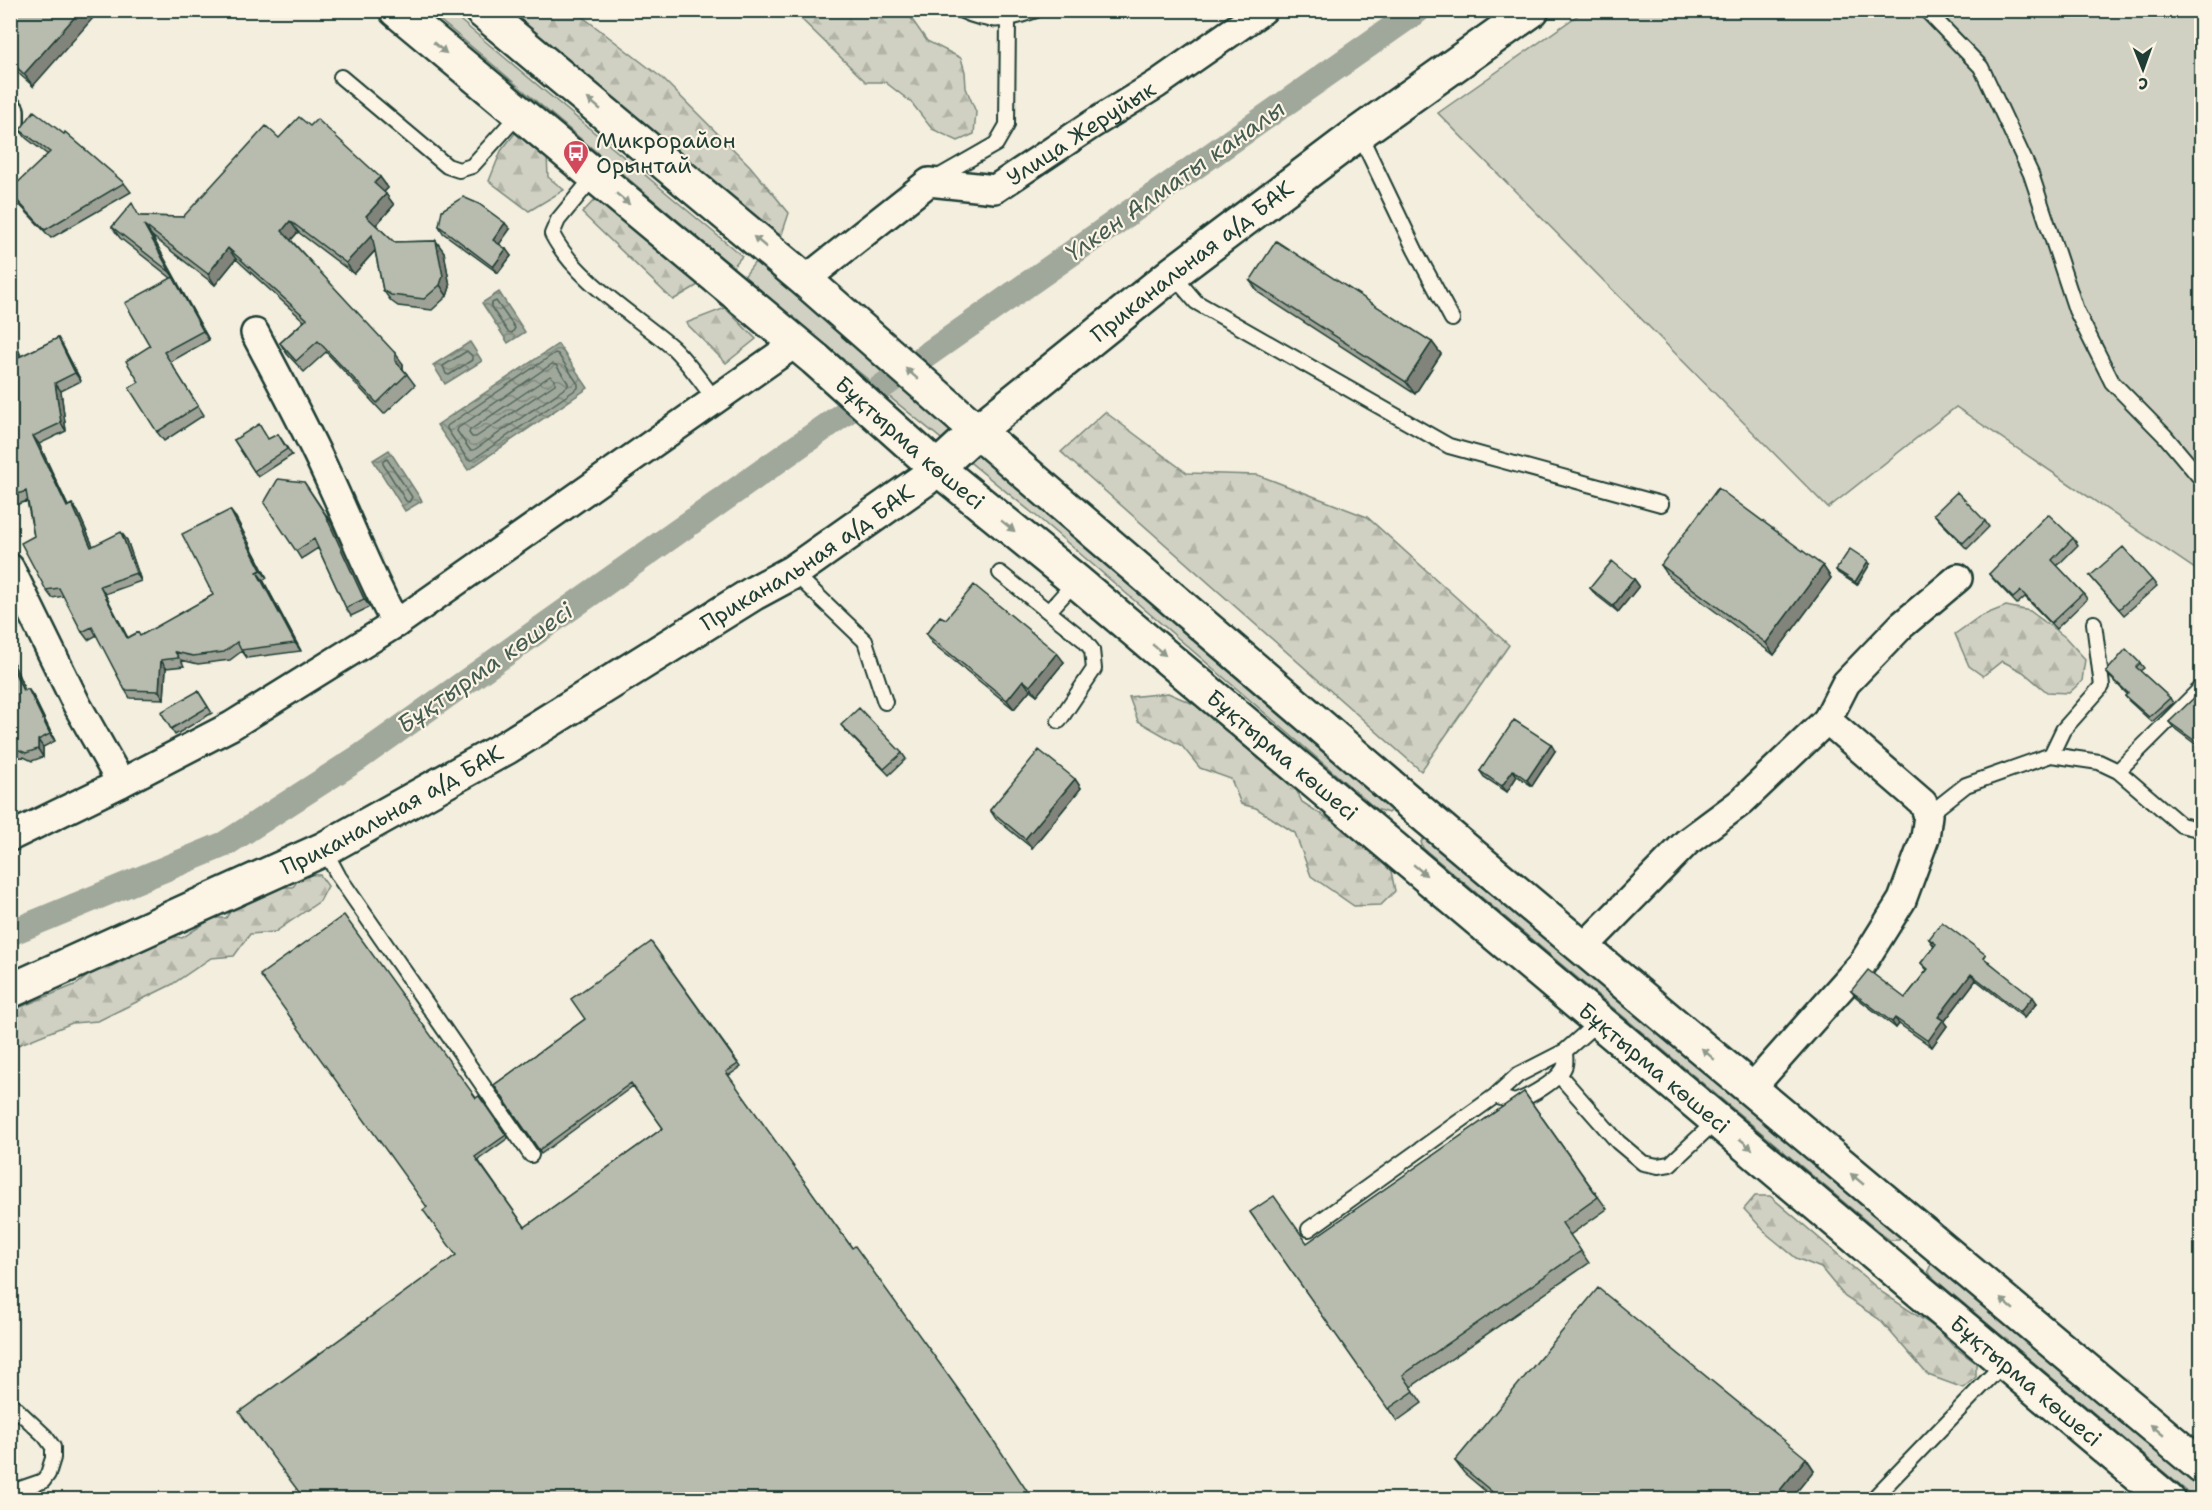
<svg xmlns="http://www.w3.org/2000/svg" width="2212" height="1510" font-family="'Shantell Sans',sans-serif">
	<defs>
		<pattern id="forest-firs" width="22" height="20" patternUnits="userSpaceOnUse" patternTransform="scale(1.5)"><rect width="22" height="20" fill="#d0d1c2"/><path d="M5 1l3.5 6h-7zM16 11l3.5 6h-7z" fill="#b2b4a7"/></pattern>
		<pattern id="water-waves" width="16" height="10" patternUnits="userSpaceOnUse" patternTransform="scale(1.5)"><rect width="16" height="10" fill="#a0a89b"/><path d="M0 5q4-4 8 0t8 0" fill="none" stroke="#828a7f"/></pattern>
	</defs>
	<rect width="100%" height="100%" fill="#f3eede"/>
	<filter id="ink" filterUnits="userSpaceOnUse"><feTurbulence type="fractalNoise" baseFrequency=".0167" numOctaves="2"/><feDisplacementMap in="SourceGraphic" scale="12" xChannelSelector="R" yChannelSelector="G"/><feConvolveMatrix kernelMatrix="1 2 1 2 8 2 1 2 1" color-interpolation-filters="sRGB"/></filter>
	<g filter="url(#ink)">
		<path fill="#d0d1c2" stroke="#78877b" stroke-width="1.5" d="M429,11H449L742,256L733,267Z
			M1584,11H2201V573L1956,407L1828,508L1438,113Z
			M755,262L1053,509L1389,805L1390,811L1388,813L1376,809L1041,520L743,278Z
			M1425,837L1901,1236L1899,1240H1890L1883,1235L1423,848L1421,842Z
			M1932,1262L1942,1265L2201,1483V1499H2196L1931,1276L1928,1271Z"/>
		<path fill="url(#forest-firs)" stroke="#78877b" stroke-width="1.5" d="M491,11H575L662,78L750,166L789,213L781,237L756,230Z
			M793,11H906L927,41L961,58L965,72L966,88L976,112L974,134L958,141L932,129L911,102L885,82H866Z
			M519,128L547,155L548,177L564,190L529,211L489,181L501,151Z
			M601,193L698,285L673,300L582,213Z
			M725,308L756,339L726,363L686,323Z
			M1105,412L1187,473L1258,475L1367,517L1509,645L1421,771L1061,452Z
			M2006,606L2030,611L2065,637L2085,659L2082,681L2069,693L2047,692L2023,672L2002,661L1983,676L1969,666L1955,634L1979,617Z
			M1168,693L1210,711L1293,783L1302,802L1347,831L1391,871L1395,891L1381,905L1354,906L1311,876L1295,833L1256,808L1241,804L1231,779L1200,768L1182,746L1138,721L1129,697Z
			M302,874L320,875L328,886L320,901L275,932L250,934L234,956L211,958L171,985L98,1021L72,1023L11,1048V1011L77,984L94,971L108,968L172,936L182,938L213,918H226L235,904L276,887H293Z
			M1755,1196H1770L1883,1293L1936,1328L1953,1346L1976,1363V1377L1963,1388L1928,1375L1879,1319L1845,1297L1821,1268L1796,1258L1768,1235L1744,1209Z"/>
		<path fill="url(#water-waves)" stroke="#6c7d72" stroke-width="1.5" d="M499,292L525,332L508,343L482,303Z
			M470,342L482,361L445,384L433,365Z
			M558,344L588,388L468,470L437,425Z
			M389,450L422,501L405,511L373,460Z"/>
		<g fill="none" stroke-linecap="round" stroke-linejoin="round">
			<path stroke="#53685d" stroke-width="1.5" d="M496,301L515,328L512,333L508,332L491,307L492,303Z
				M467,351L472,356V360L449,375L446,374L443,366Z
				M555,353L558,354L578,384V388L472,460H468L447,429V426Z
				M552,364L556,365L568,383V386L474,450H470L457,431L458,428Z
				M550,376L555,380V384L476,437H472L469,433L470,430Z
				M387,459L412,497L409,502L406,501L383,464V461Z"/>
			<path stroke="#a0a89b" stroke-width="26" d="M10,933L225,844L360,757L931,352L1418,10"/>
			<defs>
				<path id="service" d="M960,10C990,24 1006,21 1036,10
					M1926,10L1981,67L2031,174L2076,310L2112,382L2165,436L2202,480
					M341,77L447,166L459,170L472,166L519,114
					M1359,133L1415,250L1452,319
					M595,175L558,220L552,234C575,279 633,314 672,347C688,362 702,383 716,401
					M933,180L996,144L1007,125L1008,20
					M1172,274L1196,302L1449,446L1661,504
					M793,572L865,641L885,702
					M1000,573L1084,640L1092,650L1094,669L1059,721
					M1049,611L1076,581
					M2051,755L2063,730L2102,686L2094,623
					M2118,771L2202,687
					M1928,815L1966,785L2051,755L2099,762L2118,771L2181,825L2202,830
					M324,849L339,877L531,1155
					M1559,1075L1618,1142L1643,1163L1658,1166L1670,1164L1717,1120
					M1495,1096L1514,1102C1527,1098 1561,1080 1565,1065C1566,1061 1565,1055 1565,1051
					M1309,1229L1495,1096L1518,1075L1565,1051L1599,1021
					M10,1403L45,1436L53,1447V1458L48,1474L43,1481L14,1491L10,1490
					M1872,1500L2005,1362"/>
				<g id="minor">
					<path d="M10,111V121"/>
					<path id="s1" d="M805,280L929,182L995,189L1091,125L1157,84L1263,10"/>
					<path d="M255,333C280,381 306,428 328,477C351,526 370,577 396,624"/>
					<path d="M10,568L77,705L121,783"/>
					<path d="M10,837L121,783L231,726L403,619L796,343"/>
					<path d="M1584,947L1687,842L1741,802L1827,720"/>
					<path d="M1750,1090L1862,964L1902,900L1925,838L1928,815L1923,803L1827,720L1846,683L1902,625L1958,578"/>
				</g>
				<g id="tertiary">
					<path id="s2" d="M977,431L1172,274L1359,133L1532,10"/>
				</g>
				<g id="secondary">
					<path id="s3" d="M10,991L324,849L507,747L754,593L793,572L925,479L977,431"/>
				</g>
				<g id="primary">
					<path id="s4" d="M396,10L815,359L937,468L1076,581L2168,1500"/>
					<path d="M481,10L805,280L977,431L1423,814L2202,1467"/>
				</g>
			</defs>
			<use href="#service" stroke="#1f3d34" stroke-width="18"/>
			<use href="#minor" stroke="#1f3d34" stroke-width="32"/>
			<use href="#tertiary" stroke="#1f3d34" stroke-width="38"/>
			<use href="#secondary" stroke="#1f3d34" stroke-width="38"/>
			<use href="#primary" stroke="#1f3d34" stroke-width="38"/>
			<use href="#service" stroke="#fcf5e5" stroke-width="14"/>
			<use href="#minor" stroke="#fcf5e5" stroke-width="27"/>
			<use href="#tertiary" stroke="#fcf5e5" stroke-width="33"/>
			<use href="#secondary" stroke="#fcf5e5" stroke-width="33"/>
			<use href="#primary" stroke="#fcf5e5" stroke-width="33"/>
		</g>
		<path fill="#9ea296" stroke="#1f3d34" stroke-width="1.5" d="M10,10L33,86L10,66Z
			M310,126L380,177L388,188L384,192L394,205L376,225L394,242L436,241L444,252L450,287L447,296L432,310L398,306L391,301L383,290L375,251L354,274L298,232L291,240L403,364V369L415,385L384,414L326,352L304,372L287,354L280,343L304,321L236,259L215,285L152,236L209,340L170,362L204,415L164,441L157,432L139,382L171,278L120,238L112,227L141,216L183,217L279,138Z
			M20,130L124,183L131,192L51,238L15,200L10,194V190L48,155L26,138Z
			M439,226L510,229L499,244L511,256L498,273L443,233Z
			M1250,281L1432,342L1441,354L1415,394L1259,293Z
			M58,338L63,346L81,381L61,391L66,431L39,444L68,506L72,504L78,512L93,546L127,540L141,581L105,594L128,638L141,636L213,595L236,518L267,578L263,580L301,651L247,658L242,651L230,660L198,664L181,660L184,666L166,668L164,699L130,698L125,690L97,635L88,640L82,632L64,596L52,598L46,590L34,536L27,501L10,507V339H11L17,347L21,356Z
			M278,434L292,455L258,477L234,440L269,439Z
			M1934,514L1985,521L1989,527L1967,549L1939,520Z
			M331,522L370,607L351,616L346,608L318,548L301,559L296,551Z
			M2073,538L2078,545L2057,566L2083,593L2087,599L2056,629L2025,597L2017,604L1994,580L1989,574Z
			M1870,564L1857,585L1838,573L1836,570Z
			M1661,565L1823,566L1831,578L1774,655L1669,577Z
			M2090,576L2152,580L2157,586L2124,615Z
			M1634,579L1639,586L1618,612L1595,594L1590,588Z
			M946,619L1064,662L1037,695L1030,690L1014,709L932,643L926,634Z
			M10,655L25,690L28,689L33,696L55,741L43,747V757L32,761L24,757L10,758Z
			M2140,663L2144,668L2140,671L2170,698L2173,703L2152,722L2129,701L2125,696L2127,694L2110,677L2106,672Z
			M198,691L212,713L175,735L171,729Z
			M2202,698V749L2174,728L2169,722Z
			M841,725L902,753L906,759L889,775L846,731Z
			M1555,751L1532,786L1517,776L1507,792L1484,777L1480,771Z
			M1075,779L1081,788L1032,848L996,819L990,810Z
			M1929,939L1990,962H1989L2037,1003L2024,1018L1976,980L1944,1022L1947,1026L1932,1047L1899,1024L1896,1028L1856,997L1851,991L1905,998L1927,970L1921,963L1934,946Z
			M651,942L741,1067L728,1076L852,1248L980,1420L456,1255L476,1098L479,1096L508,1138L478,1160L525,1227L663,1128L633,1086L541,1154L494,1085L585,1019Z
			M1524,1092L1607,1209L1570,1235L1589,1263L1411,1387L1422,1403L1397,1421L1250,1212L1307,1243Z
			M1806,1458L1814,1470L1790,1500H1496L1464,1473L1455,1461Z"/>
		<path fill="#81847a" stroke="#1f3d34" stroke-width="1.5" d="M81,10H100L33,86L24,74Z
			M380,177L388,188L382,194L374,183Z
			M386,194L394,205L374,227L366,216Z
			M290,221L298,232L289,242L282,231Z
			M505,223L510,229L498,246L493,240Z
			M144,225L152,236L178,283L170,272Z
			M372,235L379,246L354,274L346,263Z
			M436,241L444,252L450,287L447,296L440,285Z
			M228,248L236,259L215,285L208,274Z
			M506,249L511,256L498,273L493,267Z
			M173,277L179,286L209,340L203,331Z
			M58,338L63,346L81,381L75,373Z
			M11,339L17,347L25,365L19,357Z
			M1432,342L1441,354L1415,394L1406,382Z
			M395,353L403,364V372L395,361Z
			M55,383L61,391L66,431L61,423Z
			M33,436L39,444L72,515L67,507Z
			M304,482L331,522L370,607L364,599Z
			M72,504L78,512L97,555L91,547Z
			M230,510L236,518L267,578L261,570Z
			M121,532L127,540L141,581L136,573Z
			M1868,561L1870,564L1857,585L1855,582Z
			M1823,566L1831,578L1774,655L1766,643Z
			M257,572L263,580L301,651L295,643Z
			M1634,579L1639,586L1618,612L1613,606Z
			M100,586L105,594L132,646L127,638Z
			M1057,653L1064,662L1037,695L1030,686Z
			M10,655L28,698L23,691L10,661Z
			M161,660L166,668L164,699L159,691Z
			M1023,680L1030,690L1014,709L1007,700Z
			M28,689L33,696L55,741L50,734Z
			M38,740L43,747V757L38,749Z
			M1551,744L1555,751L1532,786L1527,780Z
			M1513,770L1517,776L1507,792L1502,786Z
			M1075,779L1081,788L1032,848L1025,839Z
			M1971,974L1976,980L1944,1022L1947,1026L1932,1047L1928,1041L1938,1017Z
			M2033,997L2037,1003L2024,1018L2020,1012Z
			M1895,1018L1899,1024L1896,1028L1892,1022Z
			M1806,1458L1814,1470L1790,1500H1772Z"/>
		<path fill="#b8bcae" stroke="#1f3d34" stroke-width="1.5" d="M10,10H81L24,74L10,61Z
			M34,111L64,134L65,132L124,183L45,230L10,193V190L50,152L20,130Z
			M299,117L310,126L317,119L380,177L374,183L386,194L366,216L394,242L436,241L443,276L440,285L424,299L391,295L383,290L372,235L346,263L290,221L282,231L395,353V361L407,374L377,403L318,341L296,361L280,343L307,319L228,248L208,274L144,225L170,272L112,227L132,203L139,216L183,217L266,126L279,138Z
			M463,197L479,204L505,223L493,240L506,249L493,267L439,226L442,210Z
			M1276,241L1432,342L1406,382L1250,281Z
			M173,277L203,331L164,352L198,406L157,432L129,388L139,382L126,361L150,346L125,303Z
			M58,338L75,373L55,383L61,423L33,436L67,507L72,504L91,547L121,532L136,573L100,586L127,638L138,632L140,636L213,595L182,534L230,510L261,570L257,572L295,643L241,650L237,642L224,652L193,656L175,652L179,658L161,660L159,691L125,690L92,627L82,632L59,588L46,590L21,543L34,536L26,491L10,497V339H11L19,357Z
			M259,424L268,439L278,434L287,449L254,471L234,440Z
			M278,479L304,482L325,514L364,599L346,608L314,539L296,551L264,503Z
			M1718,488L1823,566L1766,643L1661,565Z
			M1957,492L1985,521L1963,543L1934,514Z
			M2048,514L2073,538L2052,560L2083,593L2051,623L2021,591L2013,598L1989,574Z
			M2123,547L2152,580L2119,609L2090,576Z
			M1850,549L1868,561L1855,582L1836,570Z
			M1612,561L1634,579L1613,606L1590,588Z
			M974,585L1057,653L1030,686L1023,680L1007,700L926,634L940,616L946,619Z
			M2126,649L2140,663L2136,667L2170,698L2149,717L2125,696L2128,693L2106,672Z
			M10,661L23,691L28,689L50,734L38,740V749L26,753L19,750H10Z
			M198,691L208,707L171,729L161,712Z
			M2197,695L2202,698V746L2169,722Z
			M859,708L902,753L884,769L841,725Z
			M1514,720L1551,744L1527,780L1513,770L1502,786L1480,771Z
			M1039,750L1075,779L1025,839L990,810Z
			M344,915L476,1098L479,1096L506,1135L475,1157L525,1227L663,1128L631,1083L539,1150L494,1085L585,1019L571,999L651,942L738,1064L726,1072L852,1248L855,1246L978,1417L1033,1500H305L239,1412L456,1255L423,1210L427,1207L260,975Z
			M1942,922L1986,955L1984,958L2033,997L2020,1012L1971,974L1938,1017L1943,1020L1928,1041L1895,1018L1892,1022L1851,991L1868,970L1905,998L1928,969L1921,963L1936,944L1929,939Z
			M1524,1092L1598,1197L1562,1223L1581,1251L1403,1375L1414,1391L1388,1409L1250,1212L1274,1196L1307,1243Z
			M1598,1288L1806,1458L1772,1500H1502L1455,1461Z"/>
		<defs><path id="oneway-solid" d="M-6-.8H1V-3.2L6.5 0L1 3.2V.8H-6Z" transform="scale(1.5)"/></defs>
		<g fill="#8e998c">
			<use href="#oneway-solid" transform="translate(440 48) rotate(40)"/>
			<use href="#oneway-solid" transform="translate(594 104) rotate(-140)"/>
			<use href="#oneway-solid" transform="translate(623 199) rotate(40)"/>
			<use href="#oneway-solid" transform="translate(760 242) rotate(-140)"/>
			<use href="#oneway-solid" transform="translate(912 374) rotate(-139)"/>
			<use href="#oneway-solid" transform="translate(1008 526) rotate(39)"/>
			<use href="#oneway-solid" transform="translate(1159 650) rotate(40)"/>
			<use href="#oneway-solid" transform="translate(1420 870) rotate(40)"/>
			<use href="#oneway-solid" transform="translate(1708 1054) rotate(-139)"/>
			<use href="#oneway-solid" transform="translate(1746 1144) rotate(40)"/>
			<use href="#oneway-solid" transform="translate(1857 1179) rotate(-140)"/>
			<use href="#oneway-solid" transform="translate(2007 1304) rotate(-140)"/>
			<use href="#oneway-solid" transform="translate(2157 1430) rotate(-140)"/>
		</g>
	</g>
	<defs>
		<symbol id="bus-pin" viewBox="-11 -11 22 30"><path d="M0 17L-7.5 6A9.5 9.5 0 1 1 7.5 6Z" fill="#d1495b" stroke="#fcf5e5"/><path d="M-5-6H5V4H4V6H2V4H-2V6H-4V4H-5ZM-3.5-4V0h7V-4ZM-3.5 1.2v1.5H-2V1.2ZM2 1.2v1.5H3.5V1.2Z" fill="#fff"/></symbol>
	</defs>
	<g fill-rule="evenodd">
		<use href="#bus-pin" x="561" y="138" width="30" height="40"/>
	</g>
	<g text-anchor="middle" stroke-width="4.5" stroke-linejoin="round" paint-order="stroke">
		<g font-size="22" fill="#1f3d34" stroke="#fcf5e5">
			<text dy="8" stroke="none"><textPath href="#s1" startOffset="327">Улица Жеруйык</textPath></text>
			<text dy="8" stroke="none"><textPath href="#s2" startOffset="274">Приканальная а/д БАК</textPath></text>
			<text dy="8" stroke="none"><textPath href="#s4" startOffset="672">Бұқтырма көшесі</textPath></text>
			<text dy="8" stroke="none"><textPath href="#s3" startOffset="909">Приканальная а/д БАК</textPath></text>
			<text dy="8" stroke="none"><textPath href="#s4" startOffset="1158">Бұқтырма көшесі</textPath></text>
			<text dy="8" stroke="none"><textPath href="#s3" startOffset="423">Приканальная а/д БАК</textPath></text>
			<text dy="8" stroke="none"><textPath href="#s4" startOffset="1644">Бұқтырма көшесі</textPath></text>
			<text dy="8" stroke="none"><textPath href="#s4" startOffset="2130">Бұқтырма көшесі</textPath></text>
		</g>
		<g font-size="22" fill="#1f3d34" stroke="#fcf5e5" text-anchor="start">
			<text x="596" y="148">Микрорайон<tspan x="596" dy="25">Орынтай</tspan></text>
		</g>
		<g font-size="24" font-style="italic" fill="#465d53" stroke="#fcf5e5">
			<text transform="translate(1175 181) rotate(-35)" y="8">Үлкен Алматы каналы</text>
			<text transform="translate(485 668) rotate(-35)" y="8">Бұқтырма көшесі</text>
		</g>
	</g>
	<rect width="2212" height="1510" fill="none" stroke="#fcf5e5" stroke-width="36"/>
	<rect x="18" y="18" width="2176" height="1474" fill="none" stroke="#1f3d34" stroke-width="2" filter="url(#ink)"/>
	<g transform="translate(2143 69) rotate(179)" stroke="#fcf5e5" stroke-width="4.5" paint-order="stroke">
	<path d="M0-4.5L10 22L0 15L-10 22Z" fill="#1f3d34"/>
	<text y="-9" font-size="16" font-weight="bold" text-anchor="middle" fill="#1f3d34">С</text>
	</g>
</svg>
